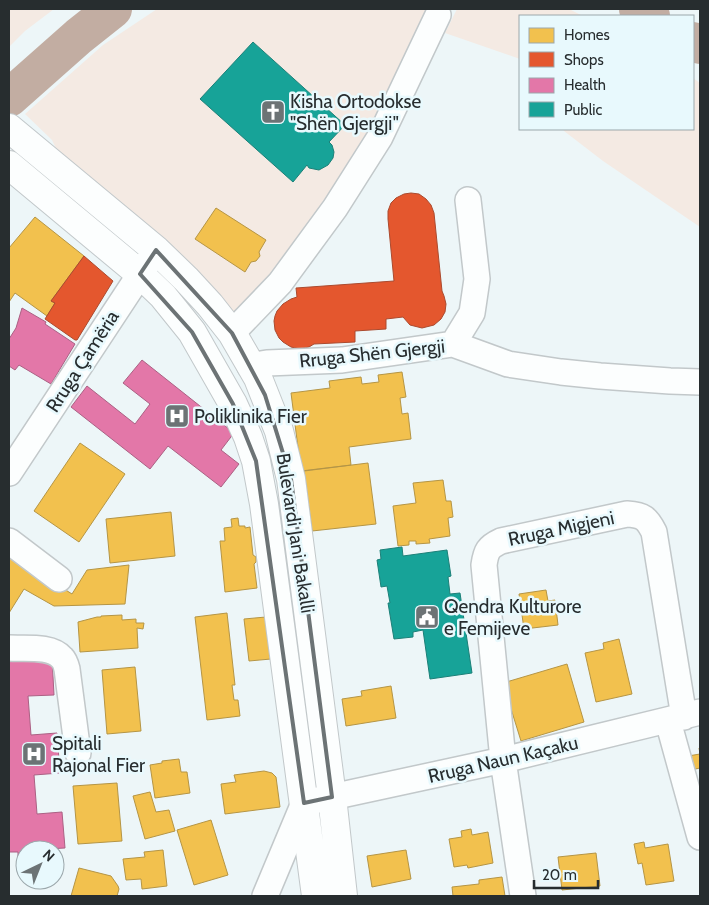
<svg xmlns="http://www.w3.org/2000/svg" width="709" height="905" font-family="Cabin,sans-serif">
	<rect width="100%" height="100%" fill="#edf6f8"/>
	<path fill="#f4eae3" d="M9,9H54L25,31L9,47Z
		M157,9H433L374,132L275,279L231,324L63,163L52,140L25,114L103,45Z
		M457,9H569L583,16H520V59L445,33Z
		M693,78L700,83V227L603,161L564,131L563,129H693Z"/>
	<path fill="#f2c14e" stroke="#b59545" d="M216,208L266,240L259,252L260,256L256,261L251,262L245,272L195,239Z
		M35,217L84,256L51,301L55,303L47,316L15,293L9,302V248Z
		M402,372L406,397L400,398L402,414L408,413L411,439L349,447L351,465L301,471L291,393L330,388L329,381L361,377L362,384L379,382L378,375Z
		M80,443L125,474L79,542L34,511Z
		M368,463L376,524L312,531L304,471Z
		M443,480L446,501H451L453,517L448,518L450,536L429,539L430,543L416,544V541H409V545L398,546L393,506L416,503L413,483Z
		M171,512L175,556L110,563L106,519Z
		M238,518L239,526H245V528L250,527L253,555L256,557V562L254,564L257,588L225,592L220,541H225L224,528L232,527L231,519Z
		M9,554L72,594L87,570L129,565L125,604L54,606L24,589L9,613Z
		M546,590L548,601L555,600L558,625L524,629L519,594Z
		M227,613L235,685H232L234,700H238L240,716L207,720L195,617Z
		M122,615V620L136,619V623H144L143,629L137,628L138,648L80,652L78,622L97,617H101V616Z
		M266,617L271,659L249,661L244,619Z
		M619,639L632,694L596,702L585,653L604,649L603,643Z
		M567,664L584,722L521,741L503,683Z
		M135,667L141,731L107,734L102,670Z
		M391,686L396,718L346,726L342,699L362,696L361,691Z
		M699,748H700V768L691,770L688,756L700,754Z
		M179,759L181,772H187L190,793L155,798L150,765L162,763V761Z
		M264,771L272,773L276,777L280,807L225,814L221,784L236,782L234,775Z
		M117,783L122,841L78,844L73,786Z
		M150,792L156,812L169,810L175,831L145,839L133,796Z
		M211,820L228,875L194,885L177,830Z
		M471,829L472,835L488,832L493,863L468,868L467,865L454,867L449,839L462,837L461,831Z
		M644,842L645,848L668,844L674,881L646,885L642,863L638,864L634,844Z
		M163,850L167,886L142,889L141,879L126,880L123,859L145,857L144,852Z
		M406,850L411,879L372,887L367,856Z
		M596,853L600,886L562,890L558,857Z
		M79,868L111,876L118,886L119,889L117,896H71Z
		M502,877L505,896H453L452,887L479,884V880Z"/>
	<path fill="#e4572e" stroke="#ab4a2e" d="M411,193L419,194L426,199L431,205L434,213L442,291L444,296L446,304L445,312L441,319L434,325L422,328L410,325L403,317L386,319V329L355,331V342L314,344L309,347L300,349L291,347L283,342L279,338L275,330L274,321L275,316L277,311L283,304L291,299L297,297L296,288L394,281L388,219V211L391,203L396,198L404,194Z
		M84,256L113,281L77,340H75L45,319L55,303L51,301Z"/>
	<path fill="#e377a8" stroke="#ab6184" d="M22,308L46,322L45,324L75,344L51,384L19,365L15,370L9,366V339L16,328Z
		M142,360L234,433L221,450L239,464L221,487L168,446L150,469L71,407L87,386L135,424L150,404L123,383Z
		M52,658L54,695L28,696L31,735L57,733L60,773L34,775L37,814L62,812L65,848L25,850V860H18V852H9V661Z"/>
	<path fill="#17a398" stroke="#1c8078" d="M253,42L345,125L329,142L332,145L334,152L333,158L328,165L319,170L309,168L307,165L293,182L200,99Z
		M402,547L403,556L447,550L451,576L448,577L450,594L460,593L472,673L430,679L423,630L413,632V637L394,639L388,603H390L387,586L381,587L377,560L381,559L380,550Z"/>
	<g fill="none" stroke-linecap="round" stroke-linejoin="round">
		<path stroke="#c2ada2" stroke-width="38" d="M638,9L651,16
			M693,41L700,45
			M9,98L79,36L113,9"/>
		<defs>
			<path id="minor" d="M232,333L280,283L335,208L380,137L438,15
				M453,344L472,313L477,279L468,200
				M250,366L267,363L342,360L453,344L508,364L561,372L600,376L670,381L700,382
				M9,473L156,250
				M9,541L59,579
				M9,648C25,649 51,645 62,658C65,661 66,665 67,669L78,753
				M668,721L700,837
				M265,896L304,803L503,760L700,712
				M523,896L503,760L484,565C486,551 488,547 501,541L627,514C643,515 647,518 654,532L684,717"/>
			<path id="major" d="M9,128L156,250L186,279L210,305L232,333L258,378L279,431L291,479L332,797L343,896
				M9,165L140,274L163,296L192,332L233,404L248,437L256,461L264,504L316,896"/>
		</defs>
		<use href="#minor" stroke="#c2c8ca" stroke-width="28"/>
		<use href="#major" stroke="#c2c8ca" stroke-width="30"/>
		<use href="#minor" stroke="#fcfefe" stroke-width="25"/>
		<use href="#major" stroke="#fcfefe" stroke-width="28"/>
	</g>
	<path fill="none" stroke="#6c7375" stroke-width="4" stroke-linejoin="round" d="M156,250L232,333L265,395L291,479L332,797L304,803L256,461L233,404L192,332L140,274Z"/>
	<defs>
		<symbol id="church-square" viewBox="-11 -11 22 22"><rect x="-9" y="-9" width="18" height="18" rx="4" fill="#6c7375" stroke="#e8f9fd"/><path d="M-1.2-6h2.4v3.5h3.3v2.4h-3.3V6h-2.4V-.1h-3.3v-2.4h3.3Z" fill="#fff"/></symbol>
		<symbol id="hospital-square" viewBox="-11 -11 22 22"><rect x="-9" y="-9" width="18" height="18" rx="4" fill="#6c7375" stroke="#e8f9fd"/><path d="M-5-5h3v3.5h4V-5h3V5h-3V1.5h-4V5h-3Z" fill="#fff"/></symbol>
		<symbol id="civic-square" viewBox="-11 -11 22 22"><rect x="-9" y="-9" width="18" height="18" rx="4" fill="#6c7375" stroke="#e8f9fd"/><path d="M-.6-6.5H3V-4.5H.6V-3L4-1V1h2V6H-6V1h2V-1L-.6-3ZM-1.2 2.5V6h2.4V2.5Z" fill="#fff"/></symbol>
	</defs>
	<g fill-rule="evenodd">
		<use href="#church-square" x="259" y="98" width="28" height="28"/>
		<use href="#hospital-square" x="163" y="402" width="28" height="28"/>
		<use href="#civic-square" x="413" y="603" width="28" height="28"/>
		<use href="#hospital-square" x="20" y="740" width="28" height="28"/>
	</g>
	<g text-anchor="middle" stroke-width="5" stroke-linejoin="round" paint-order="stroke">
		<g font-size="19" fill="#272d2f" stroke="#e8f9fd" text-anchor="start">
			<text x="290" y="108">Kisha Ortodokse<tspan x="290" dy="22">"Shën Gjergji"</tspan></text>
			<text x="194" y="423">Poliklinika Fier</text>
			<text x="444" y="613">Qendra Kulturore<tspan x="444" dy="22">e Femijeve</tspan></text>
			<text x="52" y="750">Spitali<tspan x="52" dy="22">Rajonal Fier</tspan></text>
		</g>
		<g font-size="19" fill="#272d2f" stroke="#e8f9fd">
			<text transform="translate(372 353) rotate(-6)" y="7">Rruga Shën Gjergji</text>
			<text transform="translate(82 361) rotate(-57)" y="7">Rruga Çamëria</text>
			<text transform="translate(561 528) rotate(-12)" y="7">Rruga Migjeni</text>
			<text transform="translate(296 533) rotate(81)" y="7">Bulevardi Jani Bakalli</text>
			<text transform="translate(503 759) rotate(-13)" y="7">Rruga Naun Kaçaku</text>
		</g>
	</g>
	<rect width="709" height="905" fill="none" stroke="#272d2f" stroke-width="20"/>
	<rect x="519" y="15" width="175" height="115" fill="#e8f9fd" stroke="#9ba7ab"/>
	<rect x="529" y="28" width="25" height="15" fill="#f2c14e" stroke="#9ba7ab"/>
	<text x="564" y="40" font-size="15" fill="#272d2f">Homes</text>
	<rect x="529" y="52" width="25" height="15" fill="#e4572e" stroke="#9ba7ab"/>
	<text x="564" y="65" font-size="15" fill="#272d2f">Shops</text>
	<rect x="529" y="78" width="25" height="15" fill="#e377a8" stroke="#9ba7ab"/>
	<text x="564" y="90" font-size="15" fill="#272d2f">Health</text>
	<rect x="529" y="102" width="25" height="15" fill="#17a398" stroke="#9ba7ab"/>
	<text x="564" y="115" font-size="15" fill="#272d2f">Public</text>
	<g transform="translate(40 865) rotate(43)"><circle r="24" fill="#e8f9fd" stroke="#9ba7ab"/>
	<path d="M0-4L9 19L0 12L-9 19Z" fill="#6c7375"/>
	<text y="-8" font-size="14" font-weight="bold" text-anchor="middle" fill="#272d2f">N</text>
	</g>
	<path d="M534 880v8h64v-8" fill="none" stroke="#272d2f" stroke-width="2.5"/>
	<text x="542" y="880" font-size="15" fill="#272d2f" stroke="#e8f9fd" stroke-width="4" paint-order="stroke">20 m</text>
</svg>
